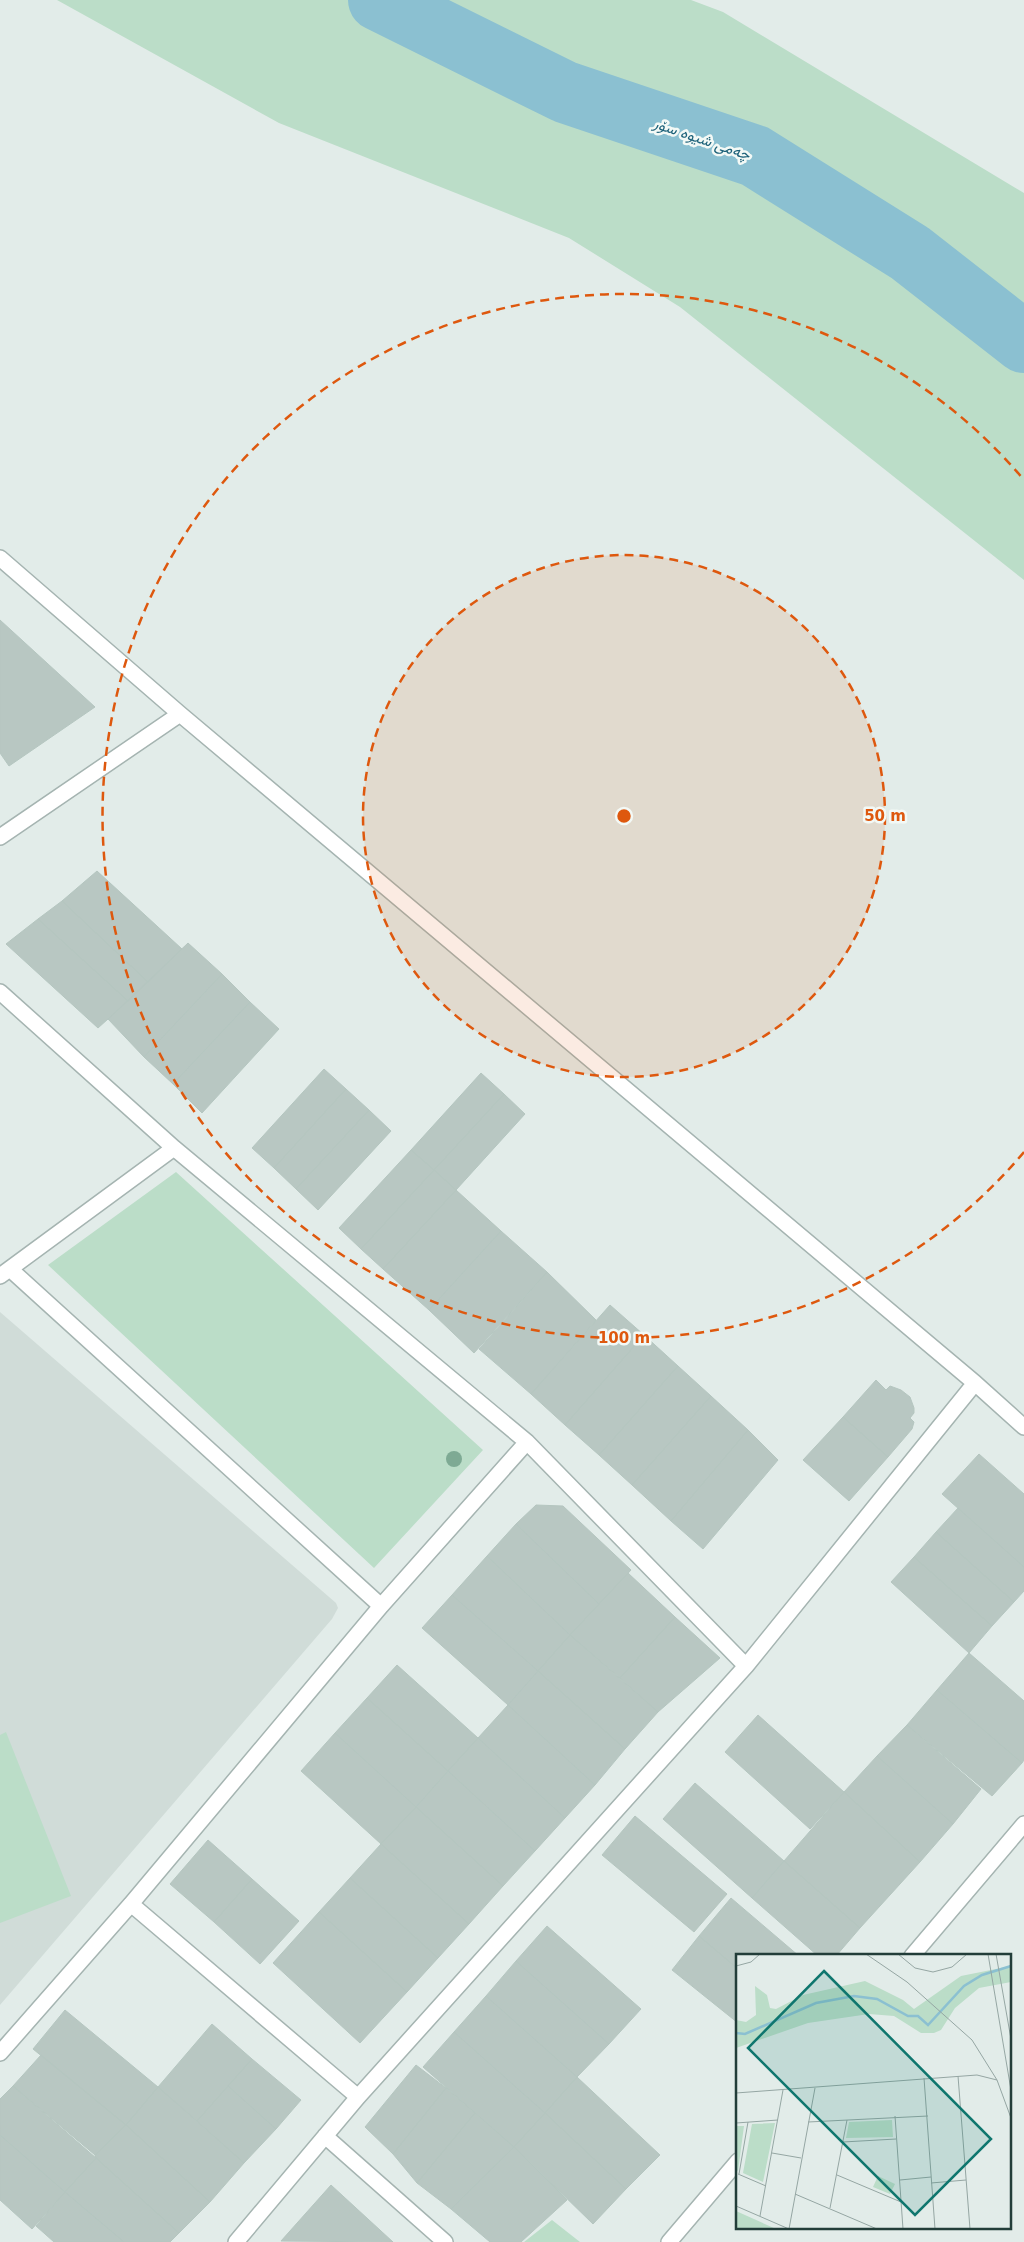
<svg xmlns="http://www.w3.org/2000/svg" width="1024" height="2242" font-family="'DejaVu Sans',Vazirmatn,sans-serif">
	<rect width="100%" height="100%" fill="#e2ece9"/>
	<path fill="#d0dcd8" d="M0,1312L336,1603L338,1608L332,1619L0,2005Z"/>
	<path fill="#bbddc8" d="M57,0H691L723,12L1024,193V580L680,307L569,238L279,123Z
		M176,1172L483,1450L374,1568L48,1265Z
		M6,1732L71,1896L0,1923V1735Z
		M552,2220L580,2242H524Z"/>
	<g fill="none" stroke-linecap="round" stroke-linejoin="round">
		<path stroke="#8bc0d1" stroke-width="62" d="M379,0L565,92L755,156L910,253L1024,342"/>
	</g>
	<path fill="#b8c7c2" stroke="#b5c6c0" d="M0,620L95,707L9,766L0,753Z
		M97,871L182,949L148,982L62,901Z
		M62,901L148,982L128,1001L38,919Z
		M38,919L128,1001L98,1028L6,944Z
		M188,943L222,974L144,1057L108,1019Z
		M222,974L250,1002L173,1084L144,1057Z
		M250,1002L279,1029L202,1113L173,1084Z
		M324,1069L346,1089L274,1168L252,1148Z
		M481,1073L504,1094L434,1170L411,1150Z
		M346,1089L369,1110L296,1189L274,1168Z
		M504,1094L525,1114L456,1190L434,1170Z
		M369,1110L391,1131L318,1210L296,1189Z
		M411,1150L434,1170L361,1249L339,1228Z
		M434,1170L456,1190L383,1269L361,1249Z
		M456,1190L501,1231L429,1310L383,1269Z
		M501,1231L547,1272L474,1353L429,1310Z
		M547,1272L596,1320L531,1394L479,1349Z
		M610,1305L644,1335L565,1425L531,1394Z
		M644,1335L678,1366L599,1455L565,1425Z
		M678,1366L711,1396L632,1485L599,1455Z
		M876,1380L886,1390L890,1386L901,1390L910,1397L914,1408V1413L910,1418L914,1422L912,1429L888,1457L843,1417Z
		M711,1396L748,1430L671,1521L632,1485Z
		M843,1417L888,1457L849,1501L803,1460Z
		M748,1430L778,1460L703,1549L671,1521Z
		M979,1454L1024,1494V1567L942,1494Z
		M536,1505L563,1506L631,1570L599,1604L516,1524Z
		M958,1508L1024,1567V1591L1014,1602L936,1532Z
		M516,1524L599,1604L570,1635L487,1556Z
		M936,1532L1014,1602L992,1626L914,1557Z
		M487,1556L570,1635L538,1671L452,1595Z
		M914,1557L992,1626L969,1653L891,1582Z
		M628,1573L675,1617L620,1678L570,1635Z
		M452,1595L538,1671L508,1705L422,1628Z
		M675,1617L720,1658L658,1712L620,1678Z
		M570,1635L658,1712L625,1749L538,1671Z
		M969,1653L1024,1701V1760L1022,1763L937,1690Z
		M397,1665L478,1738L448,1771L367,1698Z
		M538,1671L625,1749L595,1785L508,1705Z
		M937,1690L1022,1763L992,1796L907,1725Z
		M367,1698L448,1771L416,1807L335,1733Z
		M508,1705L595,1785L565,1818L478,1738Z
		M758,1715L844,1792L810,1829L725,1752Z
		M907,1725L981,1789L953,1824L877,1756Z
		M335,1733L416,1807L381,1844L301,1771Z
		M478,1738L565,1818L535,1851L448,1771Z
		M877,1756L953,1824L920,1862L844,1792Z
		M448,1771L535,1851L503,1886L416,1807Z
		M695,1783L784,1861L752,1898L663,1819Z
		M844,1792L920,1862L860,1928L784,1861Z
		M416,1807L503,1886L469,1924L381,1844Z
		M635,1816L727,1894L694,1932L602,1855Z
		M208,1840L252,1879L214,1922L170,1884Z
		M381,1844L469,1924L438,1958L350,1878Z
		M784,1861L860,1928L836,1956H818L752,1898Z
		M350,1878L438,1958L407,1992L319,1912Z
		M252,1879L299,1921L260,1964L214,1922Z
		M731,1898L799,1956H738V1969L699,1936Z
		M319,1912L407,1992L360,2043L273,1963Z
		M547,1926L641,2009L609,2044L516,1961Z
		M699,1936L738,1969V2023L672,1970Z
		M516,1961L609,2044L577,2077L486,1996Z
		M486,1996L577,2077L545,2113L454,2032Z
		M65,2010L158,2087L126,2125L33,2049Z
		M212,2024L252,2059L197,2121L158,2087Z
		M454,2032L545,2113L514,2147L423,2067Z
		M41,2055L126,2125L95,2155L13,2086Z
		M252,2059L301,2100L276,2129L228,2086Z
		M416,2065L446,2088L393,2154L365,2127Z
		M577,2077L660,2155L626,2189L545,2113Z
		M13,2086L96,2158L65,2192L0,2135V2099Z
		M228,2086L276,2129L244,2163L197,2121Z
		M158,2087L244,2163L210,2202L126,2125Z
		M446,2088L475,2113L417,2183L393,2154Z
		M475,2113L514,2147L451,2209L417,2183Z
		M545,2113L626,2189L593,2224L514,2147Z
		M126,2125L210,2202L179,2233L96,2158L95,2155Z
		M0,2135L65,2192L32,2229L0,2200Z
		M514,2147L567,2200L521,2242H490L451,2209Z
		M96,2158L179,2233L170,2242H124L65,2192Z
		M331,2185L393,2242L281,2241Z
		M65,2192L124,2242H54L36,2226Z"/>
	<g fill="none" stroke-linecap="round" stroke-linejoin="round">
		<defs>
			<path id="minor" d="M0,558L180,714L975,1383L1024,1427
				M0,837L180,714
				M0,992L174,1148L527,1442L746,1666
				M10,1269L381,1606
				M0,1276L174,1148
				M131,1904L358,2097
				M912,1956L1024,1824
				M0,2053L131,1904L381,1606L527,1442
				M325,2136L445,2242
				M236,2242L358,2097L746,1666L975,1383
				M669,2242L738,2161"/>
		</defs>
		<use href="#minor" stroke="#a5b4b1" stroke-width="18"/>
		<use href="#minor" stroke="#fff" stroke-width="15"/>
	</g>
	<circle fill="#7eaa94" cx="454" cy="1459" r="8"/>
	<circle cx="624" cy="816" r="261" fill="#de580e" fill-opacity=".12"/>
	<g fill="none" stroke="#de580e" stroke-width="2.5" stroke-dasharray="9 6">
		<circle cx="624" cy="816" r="261"/>
		<path d="M1024 1152A522 522 0 1 1 1024 480"/>
	</g>
	<g text-anchor="middle" stroke-width="5" stroke-linejoin="round" paint-order="stroke">
		<g font-size="15" font-style="italic" fill="#1c6179" stroke="#f3f9f6">
			<text transform="translate(702 139) rotate(19)" y="5">چەمی شیوە سۆر</text>
		</g>
	</g>
	<g transform="translate(736 1954)">
		<rect width="275" height="275" fill="#e2ece9"/>
		<path d="M275,12V28L243,34L219,54L205,76L198,79H185L158,62L133,60L72,69L0,94V66L10,68L20,61L19,32L31,41L34,54L40,55L67,41L129,27L167,46L178,55L225,22ZM156,166L157,183L110,184L113,168ZM39,169L27,228L7,219L16,170ZM0,172H8L2,217L0,216ZM142,222L159,230L154,240L137,233ZM0,257L40,275H0Z" fill="#bbddc8"/>
		<path fill="none" stroke="#8bc0d1" stroke-width="2.5" d="M0,79L9,80L80,49L118,42L141,45L172,62H182L192,71L228,32L246,21L275,12"/>
		<path fill="none" stroke="#95a6a3" stroke-width="1" d="M130,0L171,28L236,86L261,126L275,164M162,0L179,14L197,18L216,13L231,0M252,0L275,136M260,0L275,85M0,12L15,8L24,0M241,121L261,126M222,122L234,275M188,124L199,275M0,139L241,121M159,162L167,275M72,168L192,162M0,169L42,166M107,188L160,185M36,199L65,204M2,220L30,232M3,220L12,168M101,221L165,248M164,226L195,223M195,229L230,226M59,240L141,275M0,252L53,275M94,254L111,166M24,262L47,136M53,275L79,134"/>
		<path fill="#0f766e" fill-opacity="0.15" stroke="#0f766e" stroke-width="2.5" d="M88,17L255,185L179,261L12,94Z"/>
		<rect width="275" height="275" fill="none" stroke="#223d39" stroke-width="2.5"/>
	</g>
	<circle cx="624" cy="816" r="8" fill="#de580e" stroke="#f3f9f6" stroke-width="2.5"/>
	<g font-size="15" text-anchor="middle" font-weight="bold" fill="#de580e" stroke="#f3f9f6" stroke-width="5" stroke-linejoin="round" paint-order="stroke">
		<text x="885" y="821">50 m</text>
		<text x="624" y="1343">100 m</text>
	</g>
</svg>
